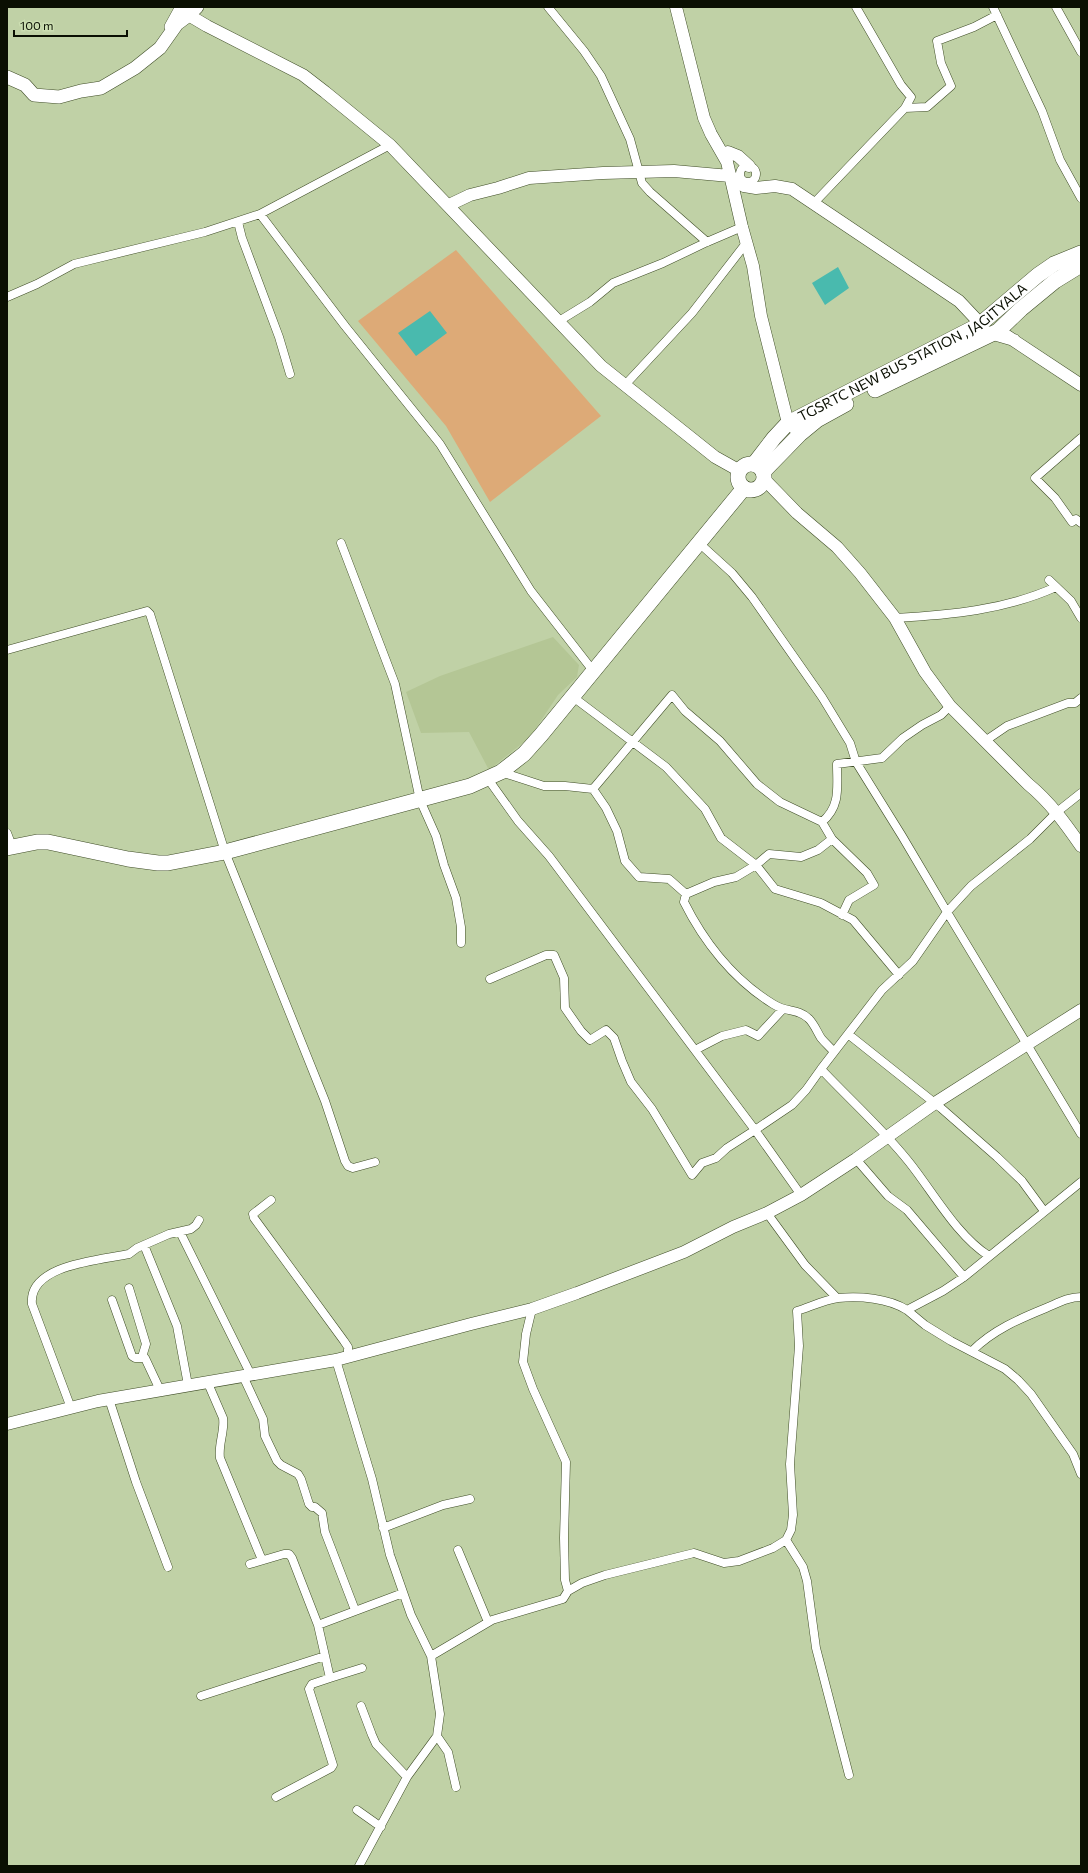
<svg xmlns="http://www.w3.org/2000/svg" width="1088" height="1873" font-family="Commissioner,sans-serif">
	<rect width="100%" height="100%" fill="#c0d1a6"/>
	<path fill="#b4c695" d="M553,637L579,665L577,677L558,695L530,737L489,770L469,732L421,733L406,692L440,676Z"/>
	<path fill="#da7" d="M456,250L601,416L490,502L446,426L358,321Z"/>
	<path fill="#49baae" d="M838,267L849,288L825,305L812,283Z
		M430,311L447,333L416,356L398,333Z"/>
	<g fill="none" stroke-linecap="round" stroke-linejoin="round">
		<defs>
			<path id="street" d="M548,7L584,51L601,76L630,139L642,183L650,192L707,242
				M993,7L1042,111L1060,160L1081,198
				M1056,7L1081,52
				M905,108L927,107L951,86L941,63L937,41L974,27L997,15
				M740 174a8 8 0 1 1 16 0a8 8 0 1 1-16 0Z
				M814,203L905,108L911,97L901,85L856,7
				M260,214L345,326L440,444L531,591L594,672
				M238,222L242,238L279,337L290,374
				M7,297L37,284L74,264L205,232L260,214L390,145
				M559,321L590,302L613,283L663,263L707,242L742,227
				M624,386L692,313L747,242
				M1081,438L1035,478L1055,498L1072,522L1076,519L1081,523
				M341,543L395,684L420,800L436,836L444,865L456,898L461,927V943
				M699,543L732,573L752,597L822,697L850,743L856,762L902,836L947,912L913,961L882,990L848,1034L941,1108L997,1157L1022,1181L1044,1211
				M1049,580L1071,601L1081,618
				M895,618C950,615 1005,610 1056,587
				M7,650L147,611L150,614L225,852L325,1101L345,1161L348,1166L353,1168L375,1162
				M573,697L666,767L705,809L721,838L756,865L775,889L821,903L853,920L899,975
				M985,741L1007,726L1068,703H1075L1081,698
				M501,772L544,786H565L593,789
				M488,779L518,821L549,856L755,1130L727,1148L716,1158L702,1163L692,1175L652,1109L631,1082L622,1061L614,1038L606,1030L590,1040L581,1031L565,1008L564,978L554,955H546L490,979
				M1081,793L1057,812L1030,839L971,886L947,912L1081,1134
				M822,822C841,806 837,787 837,764L882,758L903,738L922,725L941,715L950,706
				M7,833L12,846
				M832,839L818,850L801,857L769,854L756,865L736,877L714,882L686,894L669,879L639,877L625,861L617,831L606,808L593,789L672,695L685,711L720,741L757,784L780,802L822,822L832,839L867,873L874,885L849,900L842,915
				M686,894L684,902C704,942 734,980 773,1004C787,1013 797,1008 808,1018C814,1023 817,1032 821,1038C825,1043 830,1047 834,1052
				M848,1034L821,1069C850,1100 882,1128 909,1162C933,1192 957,1236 989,1256
				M695,1050L722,1036L746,1030L758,1036L782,1010
				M856,1159L888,1196L907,1210L964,1277
				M801,1195L755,1130L792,1105L806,1090L821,1069
				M271,1200L253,1214L254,1218L344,1341L348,1347V1357
				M767,1213L805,1265L837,1298
				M180,1232L251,1375
				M144,1245L177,1326L188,1385
				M129,1288L146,1344L142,1357
				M112,1300L132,1356L135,1358H145L160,1390
				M907,1310L925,1325L951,1341L1005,1369L1018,1380L1031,1394L1073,1454L1081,1474
				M972,1351C993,1330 1019,1319 1046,1308C1058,1303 1068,1297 1081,1297
				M336,1360L372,1479L390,1555L411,1615L431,1656
				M243,1376L263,1419L265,1436L277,1461L281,1465L298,1474L301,1479L309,1504L312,1507H315L322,1513L325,1532L355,1610
				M207,1381L223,1418C225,1431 218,1444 220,1458L262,1560
				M109,1399L136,1482L168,1567
				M71,1408L32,1304C28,1264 102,1260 129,1254L137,1248L169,1234L191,1229L196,1225L199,1220
				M383,1528L443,1505L470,1499
				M786,1540L803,1567L807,1581L816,1648L849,1775
				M458,1550L488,1622
				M250,1564L284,1554H289L292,1558L318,1625L403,1593
				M568,1591L582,1583L605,1575L694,1553L724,1563L739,1561L773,1548L786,1540L791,1530L793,1515L790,1464L799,1346L797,1311C810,1307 824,1300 838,1298C860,1296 888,1298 907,1310L943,1291L964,1277L1081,1182
				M330,1678L362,1668
				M201,1696L325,1656
				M361,1706L372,1735L376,1744L407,1777
				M437,1736L448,1752L456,1787
				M276,1797L331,1768L333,1765L309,1689L312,1684L330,1678L318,1625
				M357,1810L381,1827
				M359,1866L407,1777L437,1736L440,1714L431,1656L492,1620L563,1599L568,1591L565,1580L564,1538L566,1462L533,1389L523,1362L526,1334L532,1309"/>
			<path id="secondary" d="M676,7L704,118L711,134L727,162L742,227L753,266L761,316L788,423L794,428
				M180,10L207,26L303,75L325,92L390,145L601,366L715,457L740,471
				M724,156L728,152L738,156L749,166
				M449,205L470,195L498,188L529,178L603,173L674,171L730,176L744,186L756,188L775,186L792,189L959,301L976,319L983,331L1014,340
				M1007,336L1081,385
				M764,479L797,513L837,547L860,573L895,618L925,672L950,706L1028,784C1050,802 1065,823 1081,846
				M7,1424L98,1401L336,1360L471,1324L532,1309L577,1293L684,1252L733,1227L767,1213L801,1195L856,1159L935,1103L1081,1010"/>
			<path id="primary" d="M171,27L182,7
				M7,77L25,85L34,95L59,97L81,91L101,88L135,68L160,48L177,24L189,15L197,7"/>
			<g id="highway">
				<path d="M875,390L998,331L1021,309L1055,281L1081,265"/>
				<path id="s1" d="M754,464L774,438L788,423L979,325L1038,275L1054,264L1081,253"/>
				<circle cx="751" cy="477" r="13"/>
				<path d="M763,472L800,434L817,420L846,404"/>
				<path d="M7,848L37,842H48L128,859L158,863H168L225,852L470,786L501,772L524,754L541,735L744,488"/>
			</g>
		</defs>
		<use href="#street" stroke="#3f4d27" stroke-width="9"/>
		<use href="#secondary" stroke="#3f4d27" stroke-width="13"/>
		<use href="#primary" stroke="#3f4d27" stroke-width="14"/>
		<use href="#highway" stroke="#3f4d27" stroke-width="16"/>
		<use href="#street" stroke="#fff" stroke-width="8"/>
		<use href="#secondary" stroke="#fff" stroke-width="12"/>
		<use href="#primary" stroke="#fff" stroke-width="13"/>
		<use href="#highway" stroke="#fff" stroke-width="15"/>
	</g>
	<g text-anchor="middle" stroke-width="3.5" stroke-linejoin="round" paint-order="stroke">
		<g font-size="14" fill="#0a0f02" stroke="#ccdeb2">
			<text dy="5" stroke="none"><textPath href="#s1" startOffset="197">TGSRTC NEW BUS STATION , JAGITYALA</textPath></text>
		</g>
	</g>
	<rect width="1088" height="1873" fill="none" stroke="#0a0f02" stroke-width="16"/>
	<path d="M14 30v6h113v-6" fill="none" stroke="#0a0f02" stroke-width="2"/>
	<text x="20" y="30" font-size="12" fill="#0a0f02" stroke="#ccdeb2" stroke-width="3" paint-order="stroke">100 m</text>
</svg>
